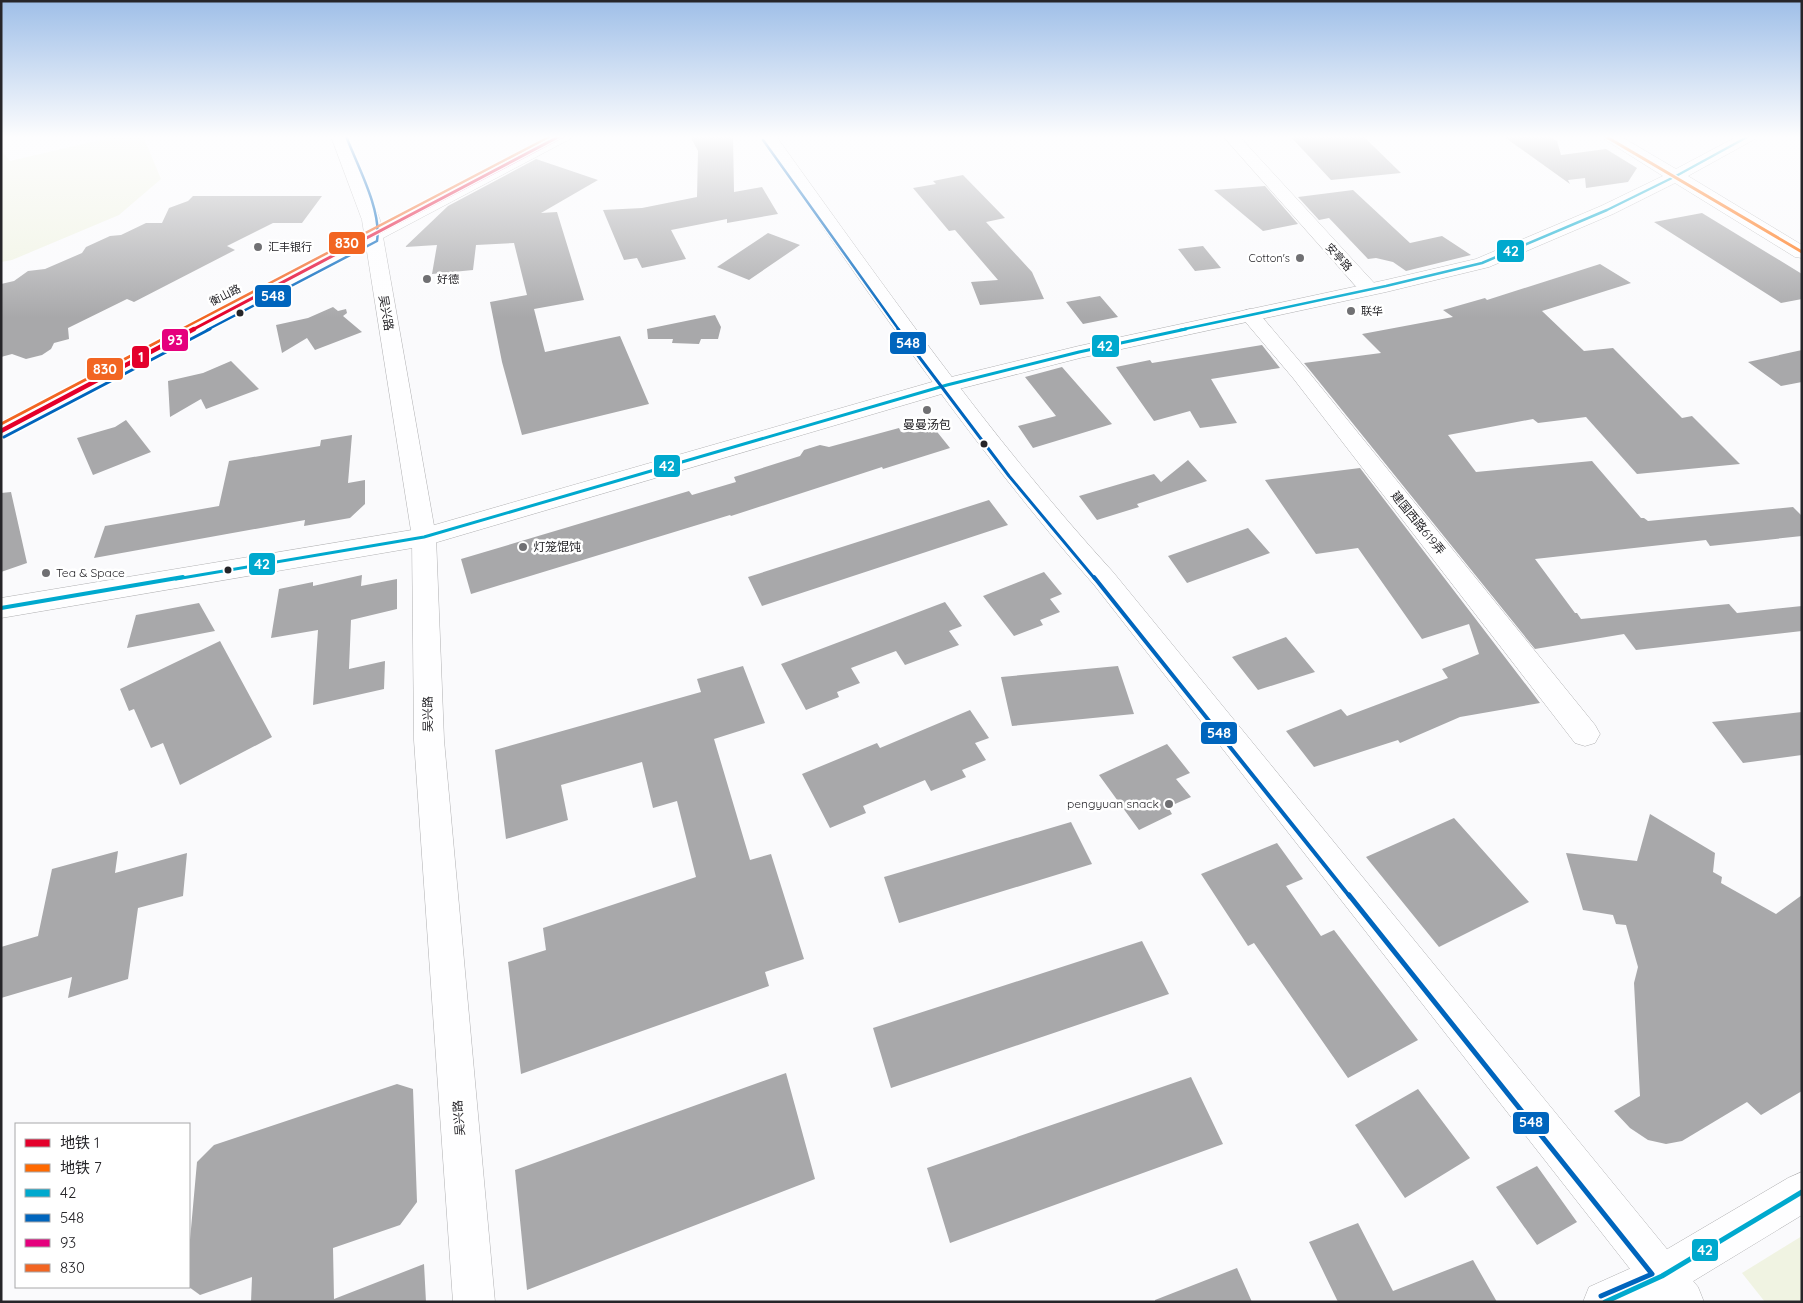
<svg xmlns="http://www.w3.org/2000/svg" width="1803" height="1303" font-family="Quicksand,'Noto Sans SC',sans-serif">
	<rect width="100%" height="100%" fill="#fafafc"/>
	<path fill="#f0f3e2" d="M117,136H143L161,179L119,215L12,260L1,262V150L10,161Z
		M1802,1236V1302H1765L1742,1273Z"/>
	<path fill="#a8a8aa" d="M690,136H733L734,192L762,187L778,214L727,223V219L671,230L686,259L642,268L637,258L624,260L603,210L642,208L697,197L698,151Z
		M1290,136H1363L1401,173L1331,180Z
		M1503,136H1548L1557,141L1561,155L1606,149L1637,168L1628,182L1586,188L1585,178L1568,180L1570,184Z
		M536,159L598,180L541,213L557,212L584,300L534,309L545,352L620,336L649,404L522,435L502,362L490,302L527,295L514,243L476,245L473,270L432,274L437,245L405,247L448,206Z
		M963,175L1005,218L986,222L1032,272L1044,299L980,305L971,282L998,280L955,230L949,231L913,188L936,184L933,181Z
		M1265,186L1298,224L1263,231L1214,190Z
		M1353,190L1410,243L1442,236L1471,255L1406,271L1393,262L1376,258L1368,259L1329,218L1319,220L1298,197Z
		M193,196H322L302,223H273L227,246L235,250L134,302L127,299L68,328L69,339L54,343L51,349L42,355L26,359L12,354L1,357V284L14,281L28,271L45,269L82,253L86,247L110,236L121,235L146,223H162L169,208L188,201Z
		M1702,213L1802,274V299L1781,303L1654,222Z
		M768,233L800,245L749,280L717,267Z
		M1203,246L1221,268L1195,271L1178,249Z
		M1600,264L1631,283L1542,311L1584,351L1613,348L1682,418L1692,416L1740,464L1637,474L1586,417L1538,423L1533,419L1448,435L1476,472L1592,461L1641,518H1644L1648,521L1793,507L1802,516V536L1710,546L1706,540L1535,559L1575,613H1577L1581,619L1729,604L1737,613L1802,606V631L1636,650L1624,634L1535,649L1304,363L1381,353L1362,334L1453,317L1443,310L1485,298L1487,300Z
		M1100,296L1118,317L1083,324L1066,302Z
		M333,307L338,311L346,309L347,313L343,316L362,332L315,350L307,338L282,353L276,325L308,318Z
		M715,315L721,327L718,339H701L699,344L672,343L673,339H648L647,329Z
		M1262,345L1280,368L1211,379L1237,423L1200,428L1190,411L1154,421L1116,367L1150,360L1152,363Z
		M1802,350V382L1781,386L1748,362Z
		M231,361L259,389L206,409L201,399L170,417L168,381L203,373Z
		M1062,367L1112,424L1033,448L1018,426L1056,416L1025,377Z
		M126,420L151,452L93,475L77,438L115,427Z
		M930,423L950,448L883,469L882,467L731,516L730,515L471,594L461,559L689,491L692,495L736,482L734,477L800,456L804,450L820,445L829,447L899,428L901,432Z
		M352,435L348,483L365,480V504L350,518L304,526L305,520L94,558L105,526L219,506L229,461L320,446L321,440Z
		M1188,460L1207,481L1137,504L1139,507L1097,520L1079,496L1154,474L1161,482Z
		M1360,468L1540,703L1460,717L1400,743L1398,740L1314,767L1286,731L1341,709L1347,716L1448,678L1442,669L1479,654L1469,624L1422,639L1358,548L1316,554L1265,480Z
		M11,492L27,563L1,572V493Z
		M989,500L1008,525L762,606L748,577Z
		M1248,528L1270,553L1187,583L1168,556Z
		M1044,572L1062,594L1050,599L1060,612L1040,620L1043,625L1014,636L983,596Z
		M362,575L361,586L397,579V609L351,620L349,669L385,661L384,689L313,705L318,630L271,638L279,589L313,582V586Z
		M945,602L962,626L949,631L959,645L905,665L896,651L851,668L860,683L837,692L839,697L806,710L781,664Z
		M199,603L215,631L127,648L136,615Z
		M1286,637L1315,672L1258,690L1232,657Z
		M220,641L272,737L180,785L163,743L151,748L134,709L129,711L120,689Z
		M743,666L765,723L714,739L750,860L771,854L804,959L765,972L769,986L521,1074L508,962L546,950L543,928L696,877L677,801L653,808L642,762L561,785L568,820L506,839L495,750L701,692L697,679Z
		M1118,666L1134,714L1012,726L1001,677Z
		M970,710L989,738L975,743L986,760L962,770L966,777L931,791L925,780L863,806L866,813L830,828L802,774L877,743L880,748Z
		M1802,712V755L1743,763L1712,722Z
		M1167,744L1190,773L1176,779L1191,797L1168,807L1172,814L1139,830L1099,775Z
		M1650,814L1715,853L1713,872L1722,877L1721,883L1776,914L1802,895V1091L1761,1115L1747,1102L1682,1141L1666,1144L1648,1140L1630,1128L1614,1111L1640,1096L1634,983L1638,967L1626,925L1616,924L1613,915L1583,910L1566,853L1637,861Z
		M1454,818L1529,902L1439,947L1366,857Z
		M1071,822L1092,864L899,923L884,877Z
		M1277,843L1303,879L1286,886L1321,936L1334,930L1418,1040L1348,1078L1254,943L1248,946L1201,874Z
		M118,851L115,873L187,853L183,896L138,908L128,979L68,998L72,977L1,998V947L38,936L52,869Z
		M1142,941L1169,994L891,1088L873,1028Z
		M786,1073L815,1179L527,1290L515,1170Z
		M1191,1077L1223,1144L950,1243L927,1168Z
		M397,1084L413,1089L417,1202L400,1225L333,1248L334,1299L424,1264L426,1302H251L252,1277L200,1295L189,1287V1251L197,1162L214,1145Z
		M1418,1089L1470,1158L1405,1198L1355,1125Z
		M1537,1166L1577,1222L1537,1245L1496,1187Z
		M1358,1223L1393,1291L1473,1260L1497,1302H1338L1309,1242Z
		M1237,1268L1252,1302H1155V1300Z"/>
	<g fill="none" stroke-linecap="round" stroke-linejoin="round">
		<defs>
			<path id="minor" d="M331,136H347L380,220L436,537L444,740L495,1302H453L414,740L412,537L362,220Z
				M760,136H776C884,286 988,435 1113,572L1698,1287L1704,1302H1656L1095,586C971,445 866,290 760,136Z
				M1223,136H1239L1375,284L1378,288L1375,292L1368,294L1361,292Z
				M1250,309L1257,311L1307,370L1595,725L1600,734L1595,743L1585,746L1575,743L1293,378L1243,319L1240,315L1243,311Z"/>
			<path id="tertiary" d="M1602,136H1620L1676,169L1738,136H1757L1755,139L1688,176L1802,245V258L1795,257L1675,183L1613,214L1489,267L1386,292L1080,358L955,390L424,546L1,618V598L424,528L939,380L1079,346L1386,280L1476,259L1601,206L1663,176L1604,139Z
				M1802,1172V1215L1677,1291L1652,1302H1583L1589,1287L1647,1261L1788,1178Z"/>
			<path id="secondary" d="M553,136H572L570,139L9,436L1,438V422Z"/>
		</defs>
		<use href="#minor" stroke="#b0b0b2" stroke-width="1"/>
		<use href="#tertiary" stroke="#b0b0b2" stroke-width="1"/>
		<use href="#secondary" stroke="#b0b0b2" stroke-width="1"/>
		<use href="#minor" fill="#fefeff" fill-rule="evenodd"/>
		<use href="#tertiary" fill="#fefeff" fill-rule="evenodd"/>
		<use href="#secondary" fill="#fefeff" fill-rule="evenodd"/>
		<defs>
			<path id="bus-1-far3" d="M1180,330L1386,286L1482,263L1607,210L1676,176L1749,136"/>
			<path id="bus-1-far2" d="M176,579L424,537L947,385L1079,352L1186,329"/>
			<path id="bus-1-far1" d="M1,608L183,577"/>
			<path id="bus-1" d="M1605,1302L1662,1276L1802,1192"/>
			<path id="bus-2-far3" d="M763,140L899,330
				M207,330L377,241C382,210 357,165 346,136"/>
			<path id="bus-2-far2" d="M898,329L1009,476L1095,579
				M4,437L210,329"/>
			<path id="bus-2-far1" d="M1094,577L1350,897"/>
			<path id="bus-2" d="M1349,895L1652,1274L1601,1296"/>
			<path id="bus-3-far1" d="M193,330L564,136"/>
			<path id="bus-3" d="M1,431L196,329"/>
			<path id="bus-4-far1" d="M180,330L551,136"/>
			<path id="bus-4" d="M1,424L182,329"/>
		</defs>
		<use href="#bus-1-far3" stroke="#fff" stroke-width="5"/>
		<use href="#bus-1-far2" stroke="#fff" stroke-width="6"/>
		<use href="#bus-1-far1" stroke="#fff" stroke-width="8"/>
		<use href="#bus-1" stroke="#fff" stroke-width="9"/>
		<use href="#bus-2-far3" stroke="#fff" stroke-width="5"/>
		<use href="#bus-2-far2" stroke="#fff" stroke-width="6"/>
		<use href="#bus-2-far1" stroke="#fff" stroke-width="8"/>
		<use href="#bus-2" stroke="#fff" stroke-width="9"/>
		<use href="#bus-3-far1" stroke="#fff" stroke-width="5"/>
		<use href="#bus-3" stroke="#fff" stroke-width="6"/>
		<use href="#bus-4-far1" stroke="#fff" stroke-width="5"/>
		<use href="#bus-4" stroke="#fff" stroke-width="6"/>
		<use href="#bus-1-far3" stroke="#00a9ce" stroke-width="2.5"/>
		<use href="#bus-1-far2" stroke="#00a9ce" stroke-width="3"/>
		<use href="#bus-1-far1" stroke="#00a9ce" stroke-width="4"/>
		<use href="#bus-1" stroke="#00a9ce" stroke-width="5"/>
		<use href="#bus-2-far3" stroke="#0065bd" stroke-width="2.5"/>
		<use href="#bus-2-far2" stroke="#0065bd" stroke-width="3"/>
		<use href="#bus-2-far1" stroke="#0065bd" stroke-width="4"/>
		<use href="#bus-2" stroke="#0065bd" stroke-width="5"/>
		<use href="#bus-3-far1" stroke="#e5007d" stroke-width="2.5"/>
		<use href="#bus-3" stroke="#e5007d" stroke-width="3"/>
		<use href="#bus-4-far1" stroke="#f26522" stroke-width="2.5"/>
		<use href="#bus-4" stroke="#f26522" stroke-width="3"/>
		<defs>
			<path id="metro-1-far1" d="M192,330L560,136"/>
			<path id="metro-1" d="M1,431L194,329"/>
			<path id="metro-2" d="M1605,136L1802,252"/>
		</defs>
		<use href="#metro-1-far1" stroke="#fff" stroke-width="5.5"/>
		<use href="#metro-1" stroke="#fff" stroke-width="8"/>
		<use href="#metro-2" stroke="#fff" stroke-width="5.5"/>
		<use href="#metro-1-far1" stroke="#e4002b" stroke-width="3"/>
		<use href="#metro-1" stroke="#e4002b" stroke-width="4.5"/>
		<use href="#metro-2" stroke="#ff6900" stroke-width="3"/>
	</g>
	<linearGradient id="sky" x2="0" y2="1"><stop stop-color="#9fbfe8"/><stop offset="0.43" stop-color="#fdfdfe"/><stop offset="1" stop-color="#fdfdfe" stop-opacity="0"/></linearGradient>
	<rect width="1803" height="318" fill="url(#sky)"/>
	<g fill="#707073" stroke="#fff" stroke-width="2">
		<circle cx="258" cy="247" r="5"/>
		<circle cx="1300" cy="258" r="5"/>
		<circle cx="427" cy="279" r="5"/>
		<circle cx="1351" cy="311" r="5"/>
		<circle cx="927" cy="410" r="5"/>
		<circle cx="523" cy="547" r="5"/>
		<circle cx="46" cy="573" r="5"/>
		<circle cx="1169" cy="804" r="5"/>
	</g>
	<g fill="#262529" stroke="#fff" stroke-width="2">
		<circle cx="240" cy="313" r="4.5"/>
		<circle cx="984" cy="444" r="4.5"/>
		<circle cx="228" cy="570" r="4.5"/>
	</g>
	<g text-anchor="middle" stroke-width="5" stroke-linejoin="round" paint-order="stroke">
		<g font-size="11" fill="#262529" stroke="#fff" text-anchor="start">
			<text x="268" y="251">汇丰银行</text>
			<text x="1290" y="262" text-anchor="end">Cotton's</text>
			<text x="437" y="283">好德</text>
			<text x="1361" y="315">联华</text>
		</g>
		<g font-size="11" fill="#262529" stroke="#fff">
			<text transform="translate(1339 257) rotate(48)" y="4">安亭路</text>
			<text transform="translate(225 295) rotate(-27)" y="4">衡山路</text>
		</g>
		<g font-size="12" fill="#262529" stroke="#fff">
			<text transform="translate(386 313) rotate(80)" y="4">吴兴路</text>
			<text transform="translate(1418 523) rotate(51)" y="4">建国西路619弄</text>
			<text transform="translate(428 714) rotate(-91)" y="4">吴兴路</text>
			<text transform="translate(459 1118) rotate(-95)" y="4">吴兴路</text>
		</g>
		<g font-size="12" fill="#262529" stroke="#fff" text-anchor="start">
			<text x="927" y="429" text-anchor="middle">曼曼汤包</text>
			<text x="533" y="551">灯笼馄饨</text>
			<text x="56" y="577">Tea &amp; Space</text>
			<text x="1159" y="808" text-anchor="end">pengyuan snack</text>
		</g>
	</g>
	<g stroke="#fff" stroke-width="2">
		<rect x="328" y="231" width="38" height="24" rx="5" fill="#f26522"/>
		<rect x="1496" y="239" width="29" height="24" rx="5" fill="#00a9ce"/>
		<rect x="254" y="284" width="38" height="24" rx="5" fill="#0065bd"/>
		<rect x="161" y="328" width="28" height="24" rx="5" fill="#e5007d"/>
		<rect x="889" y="331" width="38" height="24" rx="5" fill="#0065bd"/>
		<rect x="1091" y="334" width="29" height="24" rx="5" fill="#00a9ce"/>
		<rect x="131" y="345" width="19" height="24" rx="5" fill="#e4002b"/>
		<rect x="86" y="357" width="38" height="24" rx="5" fill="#f26522"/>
		<rect x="653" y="454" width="28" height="24" rx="5" fill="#00a9ce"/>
		<rect x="248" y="552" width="28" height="24" rx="5" fill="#00a9ce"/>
		<rect x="1200" y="721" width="38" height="24" rx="5" fill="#0065bd"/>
		<rect x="1512" y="1111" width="38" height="24" rx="5" fill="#0065bd"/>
		<rect x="1691" y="1238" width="28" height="24" rx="5" fill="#00a9ce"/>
	</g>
	<g font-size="14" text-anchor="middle" font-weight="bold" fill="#fff">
		<text x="347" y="248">830</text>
		<text x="1511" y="256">42</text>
		<text x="273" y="301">548</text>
		<text x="175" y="345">93</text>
		<text x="908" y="348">548</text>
		<text x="1105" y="351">42</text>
		<text x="141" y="362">1</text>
		<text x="105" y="374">830</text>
		<text x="667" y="471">42</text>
		<text x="262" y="569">42</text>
		<text x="1219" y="738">548</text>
		<text x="1531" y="1127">548</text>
		<text x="1705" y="1255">42</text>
	</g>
	<rect width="1803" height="1303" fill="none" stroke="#262529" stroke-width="5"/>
	<rect x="15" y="1123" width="175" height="165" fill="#ffffff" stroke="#a8a8a9"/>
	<rect x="25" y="1139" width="25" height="8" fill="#e4002b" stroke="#a8a8a9"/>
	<text x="60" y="1148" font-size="15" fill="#262529">地铁 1</text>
	<rect x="25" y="1164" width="25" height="8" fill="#ff6900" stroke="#a8a8a9"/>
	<text x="60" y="1173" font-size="15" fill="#262529">地铁 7</text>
	<rect x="25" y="1189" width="25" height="8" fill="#00a9ce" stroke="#a8a8a9"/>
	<text x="60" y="1198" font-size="15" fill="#262529">42</text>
	<rect x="25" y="1214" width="25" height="8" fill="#0065bd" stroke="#a8a8a9"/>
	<text x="60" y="1223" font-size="15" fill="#262529">548</text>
	<rect x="25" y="1239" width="25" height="8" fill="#e5007d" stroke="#a8a8a9"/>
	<text x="60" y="1248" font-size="15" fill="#262529">93</text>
	<rect x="25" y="1264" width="25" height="8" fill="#f26522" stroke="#a8a8a9"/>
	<text x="60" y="1273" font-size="15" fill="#262529">830</text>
</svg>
